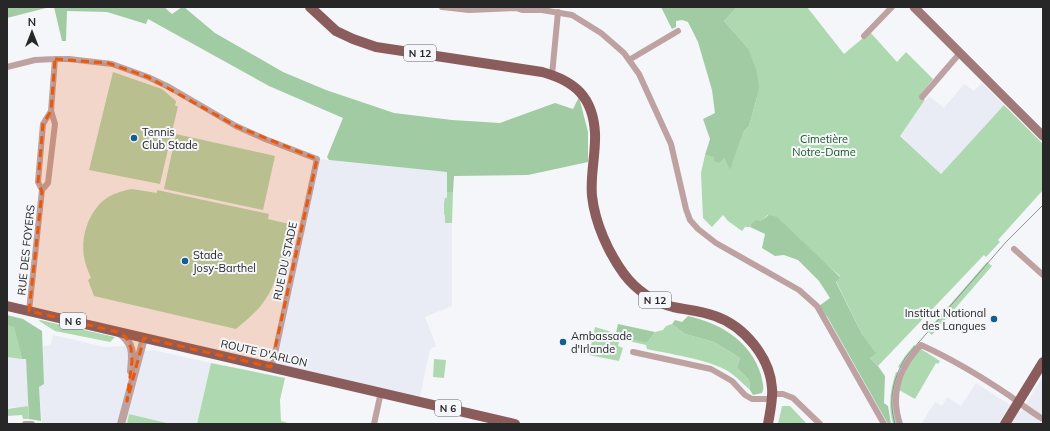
<svg xmlns="http://www.w3.org/2000/svg" width="1050" height="431" font-family="Mulish,sans-serif">
	<rect width="100%" height="100%" fill="#f5f6f9"/>
	<path fill="#e9ebf5" d="M982,83L1004,105L941,174L900,135L929,96L944,108L964,84L974,91Z
		M317,159L448,172L447,198L445,201L444,214L445,216V223H452V306L425,317L436,346L430,349L419,401L271,367Z
		M53,335L105,347L125,346L141,350L148,351L153,350L211,363L197,424H171L130,414L127,424H42L39,387L44,383L43,347L51,344Z
		M7,357L26,359L29,406L7,408Z
		M1043,376V424H924L922,423L935,402L942,406L947,397L961,406L976,383L1021,412Z"/>
	<path fill="#aed9b0" d="M737,7H807L844,54L870,32L897,62L906,52L933,79L920,95L925,100L900,136L941,174L1004,105L1043,144V190L998,240L1000,242L986,257L984,255L983,256L878,366L870,358L875,352L862,334L836,281L840,276L768,215L760,221L751,224L750,227H745L742,231L728,221L723,215L712,227L703,218L701,173L705,155L724,158L730,169L744,131L749,126L757,97L750,55L748,48L724,21Z
		M113,72L162,89L176,101L175,106H178L160,184L89,170Z
		M176,134L275,156L263,210L164,189Z
		M132,189L157,193V190L269,214L268,219L293,225L281,281L275,280C267,303 254,314 236,329L94,296L88,280L91,278C88,271 85,264 84,257C80,233 92,201 117,193C121,191 127,190 132,189Z
		M447,192H453L452,223H445V216L444,214V203L445,198H447Z
		M987,262L992,266L932,335L927,331Z
		M40,320L115,337L110,342L55,331L39,321Z
		M672,324L685,334L714,342L740,358L737,368L749,380L750,390C742,383 735,375 726,370C706,359 669,354 647,349L646,345L620,339L618,346L623,348L619,361L589,355L595,327C613,332 630,338 647,343L655,332L663,330L666,326Z
		M7,325L14,326L22,359L7,357Z
		M914,345L917,347L901,368L898,367L905,356Z
		M921,349L940,361L938,364L936,363L915,399L899,390C903,374 910,360 921,349Z
		M434,359L446,360L444,378L433,377Z
		M211,363L285,378L280,400L281,421L292,424H197Z
		M896,372L899,373L898,424H893C888,406 890,390 896,372Z
		M28,406L29,419H23L22,415L7,416V409Z
		M782,406H790L807,424H778Z
		M129,414L171,424H127Z"/>
	<path fill="#a1cba2" d="M7,7H50L7,18Z
		M54,7H164L172,14L182,7H184L215,33L283,72L326,90L394,113L452,120L500,123L555,103L573,109L579,97L588,132V162L528,175L454,176L453,192H447V172L329,160L327,157L343,118L269,86L148,19L146,24L107,12L67,11L66,41H62Z
		M661,7H737L724,21L748,48L756,69L759,86L757,97L749,126L744,131L730,170L724,158L719,163L714,161V157L705,155L710,139L703,119L715,113L712,90L698,42L688,22L682,20L676,21V27L672,29Z
		M769,215L777,217L840,277L836,282L862,334L876,353L870,358L878,366L885,376L884,403L888,406L891,424H888L828,318L819,306L830,298L819,281L798,260L784,255L775,256L762,248L765,234L750,227L751,224L756,220L760,221Z
		M7,315L23,319L42,331L44,384L39,387L41,421L29,419L26,359H22L14,327L7,325Z
		M688,316C720,323 751,341 761,375C762,381 765,387 762,393L753,395L750,390L749,380L737,368L740,358L714,342L685,334L672,324L675,320L682,322Z
		M618,324L655,332L647,343L624,337L616,333Z"/>
	<g fill="none" stroke-linecap="round" stroke-linejoin="round">
		<path stroke="#bea2a1" stroke-width="6" d="M442,7L469,10L516,8L522,10H542L572,15L601,33L624,53L639,74L671,144L686,209L690,220L698,229L716,243L799,290L817,306L884,424
			M864,36L892,7
			M629,60L678,31
			M7,67L35,60L55,59H69L112,64L148,77L169,87L236,126L265,139L317,159L274,358L271,367
			M552,75L558,12
			M922,97L960,53
			M42,190L48,183L55,124L51,111L55,59
			M1014,249L1043,275
			M29,311L42,190L38,182L43,124L51,111
			M633,352L711,369L732,381L745,395L752,399H772
			M772,394H783L793,398L820,424
			M25,424H32
			M374,424L381,392
			M900,424C890,394 900,367 921,345C952,359 982,377 1010,396C1021,404 1031,412 1043,419"/>
		<path stroke="#bea2a1" stroke-width="8" d="M118,332C134,343 133,353 131,371
			M121,424L144,338"/>
		<path stroke="#a17979" stroke-width="9" d="M914,7L1043,136"/>
		<path stroke="#8b5c5c" stroke-width="10" d="M310,7L336,31L353,39L376,47L542,72C575,81 593,97 595,133C596,154 590,175 592,196C595,223 608,252 624,274C636,290 654,302 673,307C687,310 701,311 715,316C744,326 770,357 772,388C773,400 770,412 768,424
			M7,306L515,424
			M1005,424L1043,362"/>
		<path stroke="#909193" stroke-width="1" d="M895,424C888,400 893,378 906,357L1006,242L1043,205"/>
	</g>
	<path fill="#e8590c" fill-opacity="0.2" stroke="#e8590c" stroke-width="3" stroke-dasharray="8 5" stroke-linejoin="round" d="M55,59L108,63L148,77L236,126L317,159L271,367L144,338L127,401L132,361L131,348L126,337L118,332L29,311L42,192L38,182L43,124L51,111Z"/>
	<g fill="#135f92" stroke="#f5f6f9" stroke-width="1.5">
		<circle cx="134" cy="138" r="4"/>
		<circle cx="185" cy="261" r="4"/>
		<circle cx="994" cy="319" r="4"/>
		<circle cx="563" cy="342" r="4"/>
	</g>
	<g text-anchor="middle" stroke-width="4" stroke-linejoin="round" paint-order="stroke">
		<g fill="#f5f6f9" stroke="#656567" stroke-width="1">
			<rect x="404" y="45" width="32" height="16" rx="3"/>
			<rect x="639" y="292" width="32" height="16" rx="3"/>
			<rect x="60" y="313" width="26" height="16" rx="3"/>
			<rect x="435" y="400" width="26" height="16" rx="3"/>
		</g>
		<g font-size="10" font-weight="bold" fill="#272728">
			<text x="420" y="57">N 12</text>
			<text x="655" y="304">N 12</text>
			<text x="73" y="325">N 6</text>
			<text x="448" y="412">N 6</text>
		</g>
		<g font-size="11" fill="#272728" stroke="#f5f6f9" text-anchor="start">
			<text x="142" y="136">Tennis<tspan x="142" dy="13">Club Stade</tspan></text>
			<text x="193" y="259">Stade<tspan x="193" dy="13">Josy-Barthel</tspan></text>
			<text x="986" y="317" text-anchor="end">Institut National<tspan x="986" dy="13">des Langues</tspan></text>
			<text x="571" y="340">Ambassade<tspan x="571" dy="13">d'Irlande</tspan></text>
		</g>
		<g font-size="11" fill="#195622" stroke="#f5f6f9">
			<text x="824" y="143">Cimetière<tspan x="824" dy="13">Notre-Dame</tspan></text>
		</g>
		<g font-size="11" fill="#272728" stroke="#f5f6f9">
			<text transform="translate(26 250) rotate(-84)" y="4">RUE DES FOYERS</text>
			<text transform="translate(285 261) rotate(-78)" y="4">RUE DU STADE</text>
			<text transform="translate(264 353) rotate(13)" y="4">ROUTE D'ARLON</text>
		</g>
	</g>
	<rect width="1050" height="431" fill="none" stroke="#272728" stroke-width="16"/>
	<g transform="translate(32 32)" stroke="#f5f6f9" stroke-width="3" paint-order="stroke">
	<path d="M0-3L7 15L0 10L-7 15Z" fill="#272728"/>
	<text y="-6" font-size="11" font-weight="bold" text-anchor="middle" fill="#272728">N</text>
	</g>
</svg>
